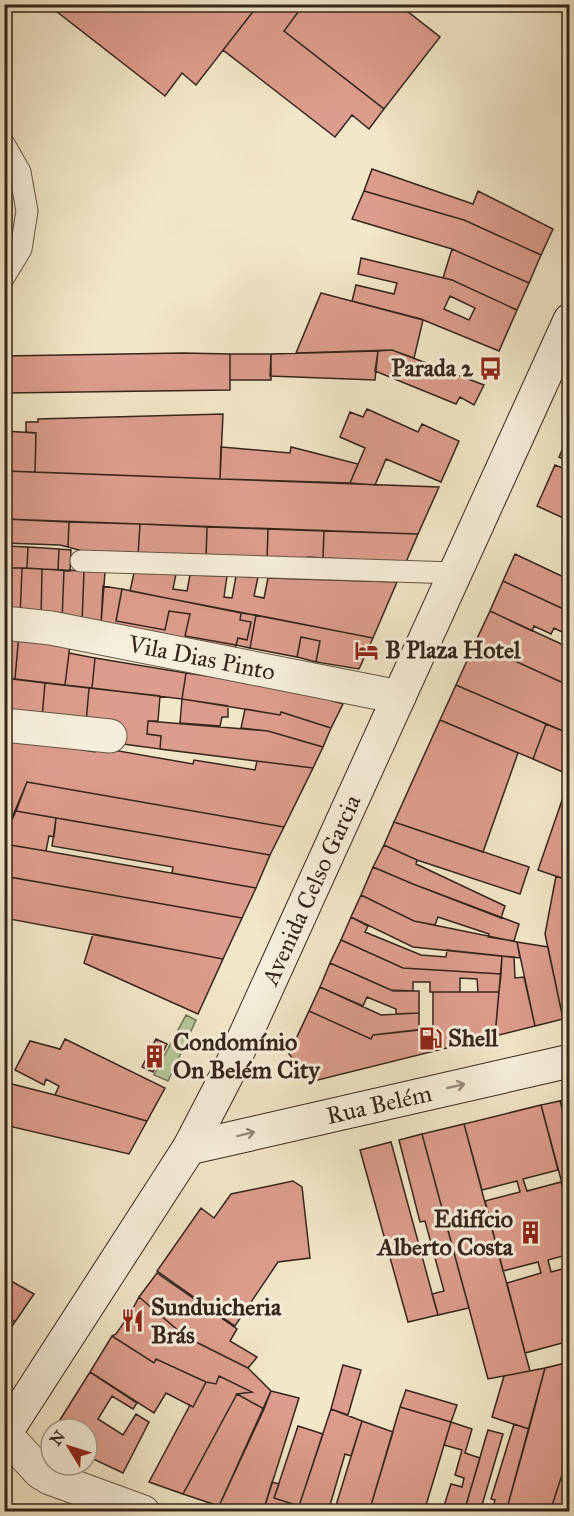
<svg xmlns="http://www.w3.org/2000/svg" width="574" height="1516" font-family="'IM FELL Great Primer',serif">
	<rect width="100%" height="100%" fill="#f2e7c9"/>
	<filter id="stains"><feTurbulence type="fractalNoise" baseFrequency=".00333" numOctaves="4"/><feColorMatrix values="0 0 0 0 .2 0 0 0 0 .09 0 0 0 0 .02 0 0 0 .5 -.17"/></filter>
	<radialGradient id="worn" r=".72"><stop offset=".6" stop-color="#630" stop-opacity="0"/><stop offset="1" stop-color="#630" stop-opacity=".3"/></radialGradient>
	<path fill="#b6c69a" stroke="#76765b" stroke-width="1.5" d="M186,1015L196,1020L168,1081L154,1075Z"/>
	<path fill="#dd9d8e" stroke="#35251c" stroke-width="1.5" fill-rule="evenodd" d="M47,4H259L196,85L182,73L165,96Z
		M259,4H304L284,31L384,109L369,129L352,115L335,137L223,50Z
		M304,4H398L440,37L384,109L284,31Z
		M372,169L473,204L478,191L553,229L541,255L464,220L364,191Z
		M364,191L464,220L541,255L529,283L452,249L352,219Z
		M452,249L529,283L517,310L452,280L443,278Z
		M361,258L452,280L517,310L499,351L421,319L352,301L356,285L394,294L397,283L358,274ZM450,296L475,308L469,320L444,309Z
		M321,293L423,320L414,358L392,350L296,353Z
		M392,350L484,385L474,405L460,397L456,404L375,371L378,351Z
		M378,351L375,380L270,376L271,354Z
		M183,353L230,354V390L4,393V356Z
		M230,354H271V380H230Z
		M367,409L418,432L422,424L459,441L441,482L386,459L375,485L350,483L365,448L340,437L350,412L363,417Z
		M223,414L220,479L35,472L36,433L26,432V422H38V419Z
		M4,431L36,433L35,472L4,471Z
		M567,439L570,440V462L559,457Z
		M221,447L290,453L291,447L358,464L350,483L220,479Z
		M555,465L570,471V521L537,506Z
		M4,471L220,479L439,487L418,534L4,519Z
		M4,519L69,522L68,547L60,545L4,543Z
		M69,522L140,524L138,556L86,552L68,547Z
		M140,524L207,527L206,558L138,556Z
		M207,527L268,529L267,560L206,558Z
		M268,529L324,531L323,558L308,557L307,562L267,560Z
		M324,531L418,534L406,562L323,558Z
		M4,546L28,547L27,568H4Z
		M28,547L59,549L58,570L27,568Z
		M59,549L71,550L70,571L58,570Z
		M515,554L570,580V612L503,581Z
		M6,568H22L20,618L4,617Z
		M22,568L42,569L41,620L20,618Z
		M42,569L64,570L62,621L41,620Z
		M64,570L84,571L82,623L62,621Z
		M84,571L105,572L101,624L82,623Z
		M134,573L176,574L173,589L187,591L190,575L227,576L224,597L232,598L236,576L258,577L254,596L264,598L268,578L397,582L373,638L130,591Z
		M503,581L570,612V636L554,628L551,634L534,626L532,631L490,611Z
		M103,586L122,589L116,621L165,630L169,611L190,614L185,636L236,645L233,658L101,624Z
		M122,589L241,613L240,620L251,622L247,640L238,638L236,645L185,636L190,614L169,611L165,630L116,621Z
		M490,611L570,648V686L475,643Z
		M241,613L256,615L250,648L236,645L238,638L247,640L251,622L240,620Z
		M256,615L373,638L359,669L316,662L320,641L301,637L297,657L250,648Z
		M4,632L19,633L15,679L4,678Z
		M19,633L71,637L65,685L15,679Z
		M301,637L320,641L316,662L297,657Z
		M475,643L570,686V734L456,685Z
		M69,653L95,658L92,688L65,685Z
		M95,658L186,673L182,699L92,688Z
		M186,673L290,688L343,704L331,728L281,712L280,715L182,699Z
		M4,678L45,683L42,718L4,714Z
		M45,683L89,688L86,723L42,718Z
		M456,685L546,724L533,759L440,720Z
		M89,688L160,696L158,721H148L147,734L161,736L160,749L123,744L86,723Z
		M182,699L228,706V717H222L220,726L180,723Z
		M245,709L280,715L281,712L331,728L323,747L268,731L241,728Z
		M440,720L518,753L483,852L394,822Z
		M148,721L268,731L323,747L313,768L160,749L161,736L147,734Z
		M546,724L570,734V763L565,773L533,759Z
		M4,737L95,752L96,747L193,764L194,760L255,770L257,761L313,768L284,827L27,782L4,837Z
		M570,777V881L538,870Z
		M27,782L284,827L270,855L16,811Z
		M16,811L56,818L54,837L49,836L46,851L4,844V837Z
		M56,818L270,855L256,888L172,873L173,867L52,846Z
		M394,822L529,867L520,894L417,860L384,845Z
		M4,844L46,851L256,888L242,918L4,876Z
		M384,845L417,860L416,864L505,906L501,918L413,884L373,867Z
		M373,867L413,884L519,924L514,941L488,937L489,934L438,917L435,925L414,921L361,895Z
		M4,876L242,918L223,959L4,918Z
		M556,876L570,881V1018L563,1019L545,934Z
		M361,895L414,921L517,942L520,958L413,947L351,917Z
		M351,917L368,926L365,932L421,955L446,957L447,950L502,956L501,974L403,968L341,940Z
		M93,934L223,959L198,1014L84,963Z
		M341,940L403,968L501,974L499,992H478L477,979L460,978V992H430V982H413V991L391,990L330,963Z
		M517,942L548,947L563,1019L535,1026Z
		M502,956L514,957L515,978L524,977L535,1026L495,1036Z
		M330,963L393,991H419V1013L396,1014V1009L367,997L363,1006L320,987Z
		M320,987L381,1015L419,1013V1030L373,1035L371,1039L309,1011Z
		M433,992H499L495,1036L310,1082L289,1054L309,1011L371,1039L373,1035L433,1028Z
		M65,1039L165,1088L147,1121L55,1095L59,1086L46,1079L44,1085L15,1070L30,1041L60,1049Z
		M156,1039L167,1044L153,1072L142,1067Z
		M4,1082L55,1095L147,1121L129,1154L4,1125Z
		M570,1098V1135L560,1101Z
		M560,1101L570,1135V1213L541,1105Z
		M541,1105L558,1170L523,1179L527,1191L561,1182L570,1213V1254L548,1260L551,1272L570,1267V1341L525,1353L507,1283L541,1273L538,1262L503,1271L485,1201L520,1192L517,1181L482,1190L464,1124Z
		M464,1124L530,1371L488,1379L422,1134Z
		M422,1134L469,1308L438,1315L432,1294L444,1291L425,1221L420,1222L399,1140Z
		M391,1142L438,1315L408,1322L360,1150Z
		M293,1181L302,1187L310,1258L278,1262L235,1326L157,1271L201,1208L214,1218L231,1194Z
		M157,1273L237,1329L230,1341L257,1357L254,1361L248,1368L186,1337L139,1297Z
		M4,1277L34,1294L15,1322L4,1314Z
		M139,1297L186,1337L248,1368L271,1391L264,1409L237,1394L252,1392L219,1376L216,1384L206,1382L156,1359L154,1363L112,1336L116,1334L130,1314Z
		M4,1314L15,1322L4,1338Z
		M112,1336L154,1363L156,1359L206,1382L193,1407L166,1393L154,1413L90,1372Z
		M570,1362V1450L550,1512H506L545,1368Z
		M343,1365L361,1370L348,1415L331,1409Z
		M545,1368L529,1429L492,1417L504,1376Z
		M90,1372L137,1403L133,1409L112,1396L98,1419L123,1435L136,1414L149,1422L123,1473L87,1456V1429H59L58,1423Z
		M219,1376L252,1392L237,1394L183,1494L149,1482L190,1405L193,1407L206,1382L216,1384Z
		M406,1390L457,1405L451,1422L400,1407Z
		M271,1391L299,1398L263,1512H234L219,1506Z
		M237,1394L264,1409L219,1506L183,1494Z
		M400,1407L451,1422L424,1512H369Z
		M331,1409L362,1421L351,1456L345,1454L328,1512H297Z
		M362,1421L393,1432L369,1512H334Z
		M451,1422L472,1429L465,1453L480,1458L464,1512H446L448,1507L444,1506L451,1484L462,1487L464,1478L455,1475L462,1450L444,1445Z
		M514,1424L529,1429L506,1512H496L492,1509L495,1500L491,1499Z
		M298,1426L323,1434L299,1506L274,1498Z
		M488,1430L503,1434L480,1512H464Z
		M570,1450V1512H550Z
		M272,1482L279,1484L274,1498L299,1506L297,1512H263Z
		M4,1503L27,1512H4Z"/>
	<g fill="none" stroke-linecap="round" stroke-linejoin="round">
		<defs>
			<path id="service" d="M4,144L20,172L27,211L21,249L4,277
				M81,561L455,573"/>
			<g id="minor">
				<path id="s1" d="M4,623L51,628L399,697"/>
				<path d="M4,725L110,736"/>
			</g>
			<path id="tertiary" d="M5,1434L40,1472L50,1478L143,1512"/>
			<g id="secondary">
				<path id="s2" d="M189,1148L570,1061"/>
				<path id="s3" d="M4,1435L189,1148L230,1069L570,320"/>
			</g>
		</defs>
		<use href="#service" stroke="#645647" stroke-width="23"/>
		<use href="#minor" stroke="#645647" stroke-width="35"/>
		<use href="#tertiary" stroke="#645647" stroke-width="35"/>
		<use href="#secondary" stroke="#35251c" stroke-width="35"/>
		<use href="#service" stroke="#f7efdc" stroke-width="21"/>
		<use href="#minor" stroke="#f7efdc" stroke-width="33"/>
		<use href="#tertiary" stroke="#f7efdc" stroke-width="33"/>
		<use href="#secondary" stroke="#f7efdc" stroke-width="33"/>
	</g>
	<defs><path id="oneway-shaft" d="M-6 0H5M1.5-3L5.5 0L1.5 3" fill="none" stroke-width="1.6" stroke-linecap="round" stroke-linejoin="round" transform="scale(1.5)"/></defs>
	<g stroke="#968a7c">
		<use href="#oneway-shaft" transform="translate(456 1086) rotate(-13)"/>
		<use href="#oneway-shaft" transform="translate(246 1134) rotate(-14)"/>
	</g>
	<defs>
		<symbol id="bus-bare" viewBox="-9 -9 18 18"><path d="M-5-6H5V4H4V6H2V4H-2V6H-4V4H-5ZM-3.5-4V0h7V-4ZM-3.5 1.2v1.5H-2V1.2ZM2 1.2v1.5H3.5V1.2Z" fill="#8f2418" stroke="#f7efdc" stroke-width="2.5" paint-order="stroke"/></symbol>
		<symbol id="hotel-bare" viewBox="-9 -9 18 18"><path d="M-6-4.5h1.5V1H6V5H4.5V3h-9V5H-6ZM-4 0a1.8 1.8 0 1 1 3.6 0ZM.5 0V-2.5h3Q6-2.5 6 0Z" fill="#8f2418" stroke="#f7efdc" stroke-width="2.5" paint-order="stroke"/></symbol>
		<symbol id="fuel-bare" viewBox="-9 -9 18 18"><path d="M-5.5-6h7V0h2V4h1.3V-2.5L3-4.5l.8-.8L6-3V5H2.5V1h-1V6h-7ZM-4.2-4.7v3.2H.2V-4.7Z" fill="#8f2418" stroke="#f7efdc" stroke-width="2.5" paint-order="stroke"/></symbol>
		<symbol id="building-bare" viewBox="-9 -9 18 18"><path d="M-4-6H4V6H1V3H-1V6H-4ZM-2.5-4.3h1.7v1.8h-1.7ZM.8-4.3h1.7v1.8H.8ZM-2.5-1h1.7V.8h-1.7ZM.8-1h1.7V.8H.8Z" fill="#8f2418" stroke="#f7efdc" stroke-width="2.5" paint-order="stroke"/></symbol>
		<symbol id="restaurant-bare" viewBox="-9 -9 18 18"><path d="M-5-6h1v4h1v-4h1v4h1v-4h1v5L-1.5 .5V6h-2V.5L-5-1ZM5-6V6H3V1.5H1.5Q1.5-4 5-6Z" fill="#8f2418" stroke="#f7efdc" stroke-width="2.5" paint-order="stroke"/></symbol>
	</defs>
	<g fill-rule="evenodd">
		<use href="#bus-bare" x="474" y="352" width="33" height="33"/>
		<use href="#hotel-bare" x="350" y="634" width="33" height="33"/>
		<use href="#fuel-bare" x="414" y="1022" width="33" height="33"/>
		<use href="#building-bare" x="138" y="1040" width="33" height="33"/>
		<use href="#building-bare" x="514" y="1216" width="33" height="33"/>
		<use href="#restaurant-bare" x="116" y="1304" width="33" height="33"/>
	</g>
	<g text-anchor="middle" stroke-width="6" stroke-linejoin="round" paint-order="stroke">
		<g font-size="24" font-weight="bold" fill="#35251c" stroke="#f7efdc" text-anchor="start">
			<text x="473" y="376" text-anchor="end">Parada 2</text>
			<text x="385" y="658">B Plaza Hotel</text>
			<text x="448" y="1046">Shell</text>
			<text x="173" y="1050">Condomínio<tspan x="173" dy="28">On Belém City</tspan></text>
			<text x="513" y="1227" text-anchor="end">Edifício<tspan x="513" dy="28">Alberto Costa</tspan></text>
			<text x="151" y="1315">Sunduicheria<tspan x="151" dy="28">Brás</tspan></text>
		</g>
		<g font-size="24" fill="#35251c" stroke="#f7efdc">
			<text dy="8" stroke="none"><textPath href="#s1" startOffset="201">Vila Dias Pinto</textPath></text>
			<text dy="8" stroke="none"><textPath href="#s3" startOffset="627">Avenida Celso Garcia</textPath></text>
			<text dy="8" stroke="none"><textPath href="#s2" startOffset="195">Rua Belém</textPath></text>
		</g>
	</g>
	<rect width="574" height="1516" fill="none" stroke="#f2e7c9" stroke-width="24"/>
	<rect x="6" y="6" width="562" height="1504" fill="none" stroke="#35251c" stroke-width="3"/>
	<rect x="12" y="12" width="550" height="1492" fill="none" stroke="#35251c" stroke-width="1.5"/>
	<g transform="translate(69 1447) rotate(308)"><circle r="28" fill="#f7efdc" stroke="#a99e8f" stroke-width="1.5"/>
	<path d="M0-4.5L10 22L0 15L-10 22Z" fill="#8f2418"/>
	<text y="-9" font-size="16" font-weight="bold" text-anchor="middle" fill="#35251c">N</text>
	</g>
	<rect width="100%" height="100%" filter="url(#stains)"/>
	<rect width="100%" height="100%" fill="url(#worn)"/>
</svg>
